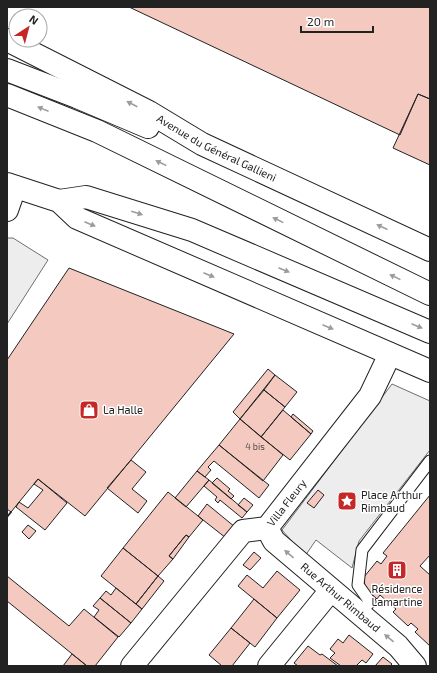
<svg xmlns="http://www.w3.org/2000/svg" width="437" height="673" font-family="'Exo 2',sans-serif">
	<rect width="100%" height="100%" fill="#fff"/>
	<path fill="#ededed" stroke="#6f6f6f" d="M7,238H13L48,260L7,324Z
		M392,384L430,401V450L359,541L352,568L316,540L305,556L282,530Z"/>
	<path fill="#f3c9c0" stroke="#222" d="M129,7H430V99L418,94L400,135Z
		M418,94L430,99V165L393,148Z
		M69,268L234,334L85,516L38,479L11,512L7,509V360Z
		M268,369L275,375L240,419L233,412Z
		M275,375L297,392L285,407L264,390Z
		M264,390L285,407L261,437L240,419Z
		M283,410L311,434L290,460L261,437Z
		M293,414L313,431L311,434L291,417Z
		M240,419L283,455L263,481L219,445Z
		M219,445L269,485L259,498L214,461L208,467L211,470L205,477L197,471Z
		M131,460L146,472L132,489L147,501L138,513L107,488Z
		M197,471L209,480L186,507L175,498Z
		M217,478L230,489L228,491L234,496L231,499L212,483Z
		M38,479L67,503L45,530L16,507L19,502L28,508L43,490L34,484Z
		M209,480L247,512L242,518L220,500L218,503L215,500L217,497L204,486Z
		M318,490L324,495L314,508L307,503Z
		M168,492L203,520L189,537L186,535L169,556L173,559L158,576L123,548Z
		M430,495V555L420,566L430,575V646L415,632L418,629L411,623L408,626L393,612L396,609L380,595L377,599L365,588L364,577L377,561L381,564L387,556L383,553Z
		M244,498L253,505L247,512L238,505Z
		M207,504L235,527L226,538L198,516Z
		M28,525L36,531L29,539L22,532Z
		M186,535L189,537L173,559L169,556Z
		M123,548L158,576L136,604L101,576Z
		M254,552L261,558L250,570L243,565Z
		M277,571L300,590L277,618L238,586L247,575L263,588Z
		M7,576L69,626L84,609L118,637L95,666H87L7,601Z
		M158,576L164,581L142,609L136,604Z
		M116,588L142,609L131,623L100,598L106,591L111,595Z
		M100,598L131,623L119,637L94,617L99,610L93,606Z
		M254,599L277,618L255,647L231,628Z
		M231,628L250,643L232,666H222L209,655Z
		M349,635L373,654L366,663L362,660L356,666H341L330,658L335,653L330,649L338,639L343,643Z
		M308,646L320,655L322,654L338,666H298L294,663Z
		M72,654L87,666H63Z
		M383,657L392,664L390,666H375Z"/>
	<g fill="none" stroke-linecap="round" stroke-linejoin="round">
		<defs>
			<path id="lane" d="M359,614L370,602L358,585L362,550L430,461"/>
			<g id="street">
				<path d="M7,210L15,187"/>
				<path id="s1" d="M267,528L274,541L398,646L415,666"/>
				<path id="s2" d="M132,666L243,531L267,528L370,396L390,354"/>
				<path d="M269,666L331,590"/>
			</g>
			<g id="primary">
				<path id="s3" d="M7,40L149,112L202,144L430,250"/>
				<path d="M7,70L77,97L148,127"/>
				<path d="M7,95L97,131L430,294"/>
				<path d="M7,184L59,201L77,218L430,371"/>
				<path d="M59,201L86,197L192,230L430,332"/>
			</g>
		</defs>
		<use href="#lane" stroke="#222" stroke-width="13"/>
		<use href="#street" stroke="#222" stroke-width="24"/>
		<use href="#primary" stroke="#222" stroke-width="24"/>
		<use href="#lane" stroke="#fff" stroke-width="11"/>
		<use href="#street" stroke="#fff" stroke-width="22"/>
		<use href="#primary" stroke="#fff" stroke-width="22"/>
		<path stroke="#222" stroke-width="2" d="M7,517L11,512"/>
	</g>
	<defs><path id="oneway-solid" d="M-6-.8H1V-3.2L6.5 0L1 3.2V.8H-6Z"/></defs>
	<g fill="#9c9c9c">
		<use href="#oneway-solid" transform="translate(132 104) rotate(-153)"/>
		<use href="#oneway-solid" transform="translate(43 109) rotate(-158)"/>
		<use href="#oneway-solid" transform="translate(161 163) rotate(-154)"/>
		<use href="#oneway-solid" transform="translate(137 213) rotate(17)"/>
		<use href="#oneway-solid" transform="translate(278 220) rotate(-154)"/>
		<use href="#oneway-solid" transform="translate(90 224) rotate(23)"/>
		<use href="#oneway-solid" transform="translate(382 227) rotate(-155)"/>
		<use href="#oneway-solid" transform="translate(284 270) rotate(23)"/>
		<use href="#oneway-solid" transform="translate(209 275) rotate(23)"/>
		<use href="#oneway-solid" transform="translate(395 277) rotate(-154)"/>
		<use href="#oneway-solid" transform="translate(417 326) rotate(23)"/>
		<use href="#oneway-solid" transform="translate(328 327) rotate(23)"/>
		<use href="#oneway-solid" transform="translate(289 554) rotate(-140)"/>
		<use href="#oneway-solid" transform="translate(389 638) rotate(-141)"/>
	</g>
	<defs>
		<symbol id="shop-square" viewBox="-11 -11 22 22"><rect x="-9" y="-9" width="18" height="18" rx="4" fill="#c62828" stroke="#fff"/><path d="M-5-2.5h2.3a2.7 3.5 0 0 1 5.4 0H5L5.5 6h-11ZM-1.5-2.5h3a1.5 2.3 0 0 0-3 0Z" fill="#fff"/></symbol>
		<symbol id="sight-square" viewBox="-11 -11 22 22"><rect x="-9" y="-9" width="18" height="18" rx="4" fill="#c62828" stroke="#fff"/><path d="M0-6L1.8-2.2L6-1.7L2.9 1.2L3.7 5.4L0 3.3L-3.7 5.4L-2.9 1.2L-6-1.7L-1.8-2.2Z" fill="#fff"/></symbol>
		<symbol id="building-square" viewBox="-11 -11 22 22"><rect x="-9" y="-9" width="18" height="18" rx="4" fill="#c62828" stroke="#fff"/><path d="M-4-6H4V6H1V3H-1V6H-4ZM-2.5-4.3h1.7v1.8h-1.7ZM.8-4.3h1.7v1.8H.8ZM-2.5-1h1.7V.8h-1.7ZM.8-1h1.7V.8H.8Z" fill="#fff"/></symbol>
	</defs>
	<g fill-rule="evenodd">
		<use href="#shop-square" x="78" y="399" width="22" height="22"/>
		<use href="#sight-square" x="336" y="490" width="22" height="22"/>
		<use href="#building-square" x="386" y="559" width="22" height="22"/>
	</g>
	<g text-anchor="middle" stroke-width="3" stroke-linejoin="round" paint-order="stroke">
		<g font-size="9" fill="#564c4a">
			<text x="255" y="450">4 bis</text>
		</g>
		<g font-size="11" fill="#222" stroke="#fff">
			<text dy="4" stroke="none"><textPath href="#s3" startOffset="236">Avenue du Général Gallieni</textPath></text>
			<text dy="4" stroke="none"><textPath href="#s2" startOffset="231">Villa Fleury</textPath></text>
			<text dy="4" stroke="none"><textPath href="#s1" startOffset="102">Rue Arthur Rimbaud</textPath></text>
		</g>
		<g font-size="11" fill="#222" stroke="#fff" text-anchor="start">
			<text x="103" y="414">La Halle</text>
			<text x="361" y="499">Place Arthur<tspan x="361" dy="13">Rimbaud</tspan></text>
			<text x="397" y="593" text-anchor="middle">Résidence<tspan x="397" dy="13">Lamartine</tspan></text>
		</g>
	</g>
	<rect width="437" height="673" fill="none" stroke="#222222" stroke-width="16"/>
	<g transform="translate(28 28) rotate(36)"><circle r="19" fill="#ffffff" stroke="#a7a7a7"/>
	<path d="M0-3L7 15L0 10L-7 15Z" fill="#c62828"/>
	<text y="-6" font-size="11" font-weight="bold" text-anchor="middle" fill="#222222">N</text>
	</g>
	<path d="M301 26v6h72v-6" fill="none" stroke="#222222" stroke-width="2"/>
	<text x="307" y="26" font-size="12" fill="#222222" stroke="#ffffff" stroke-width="3" paint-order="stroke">20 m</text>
</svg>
